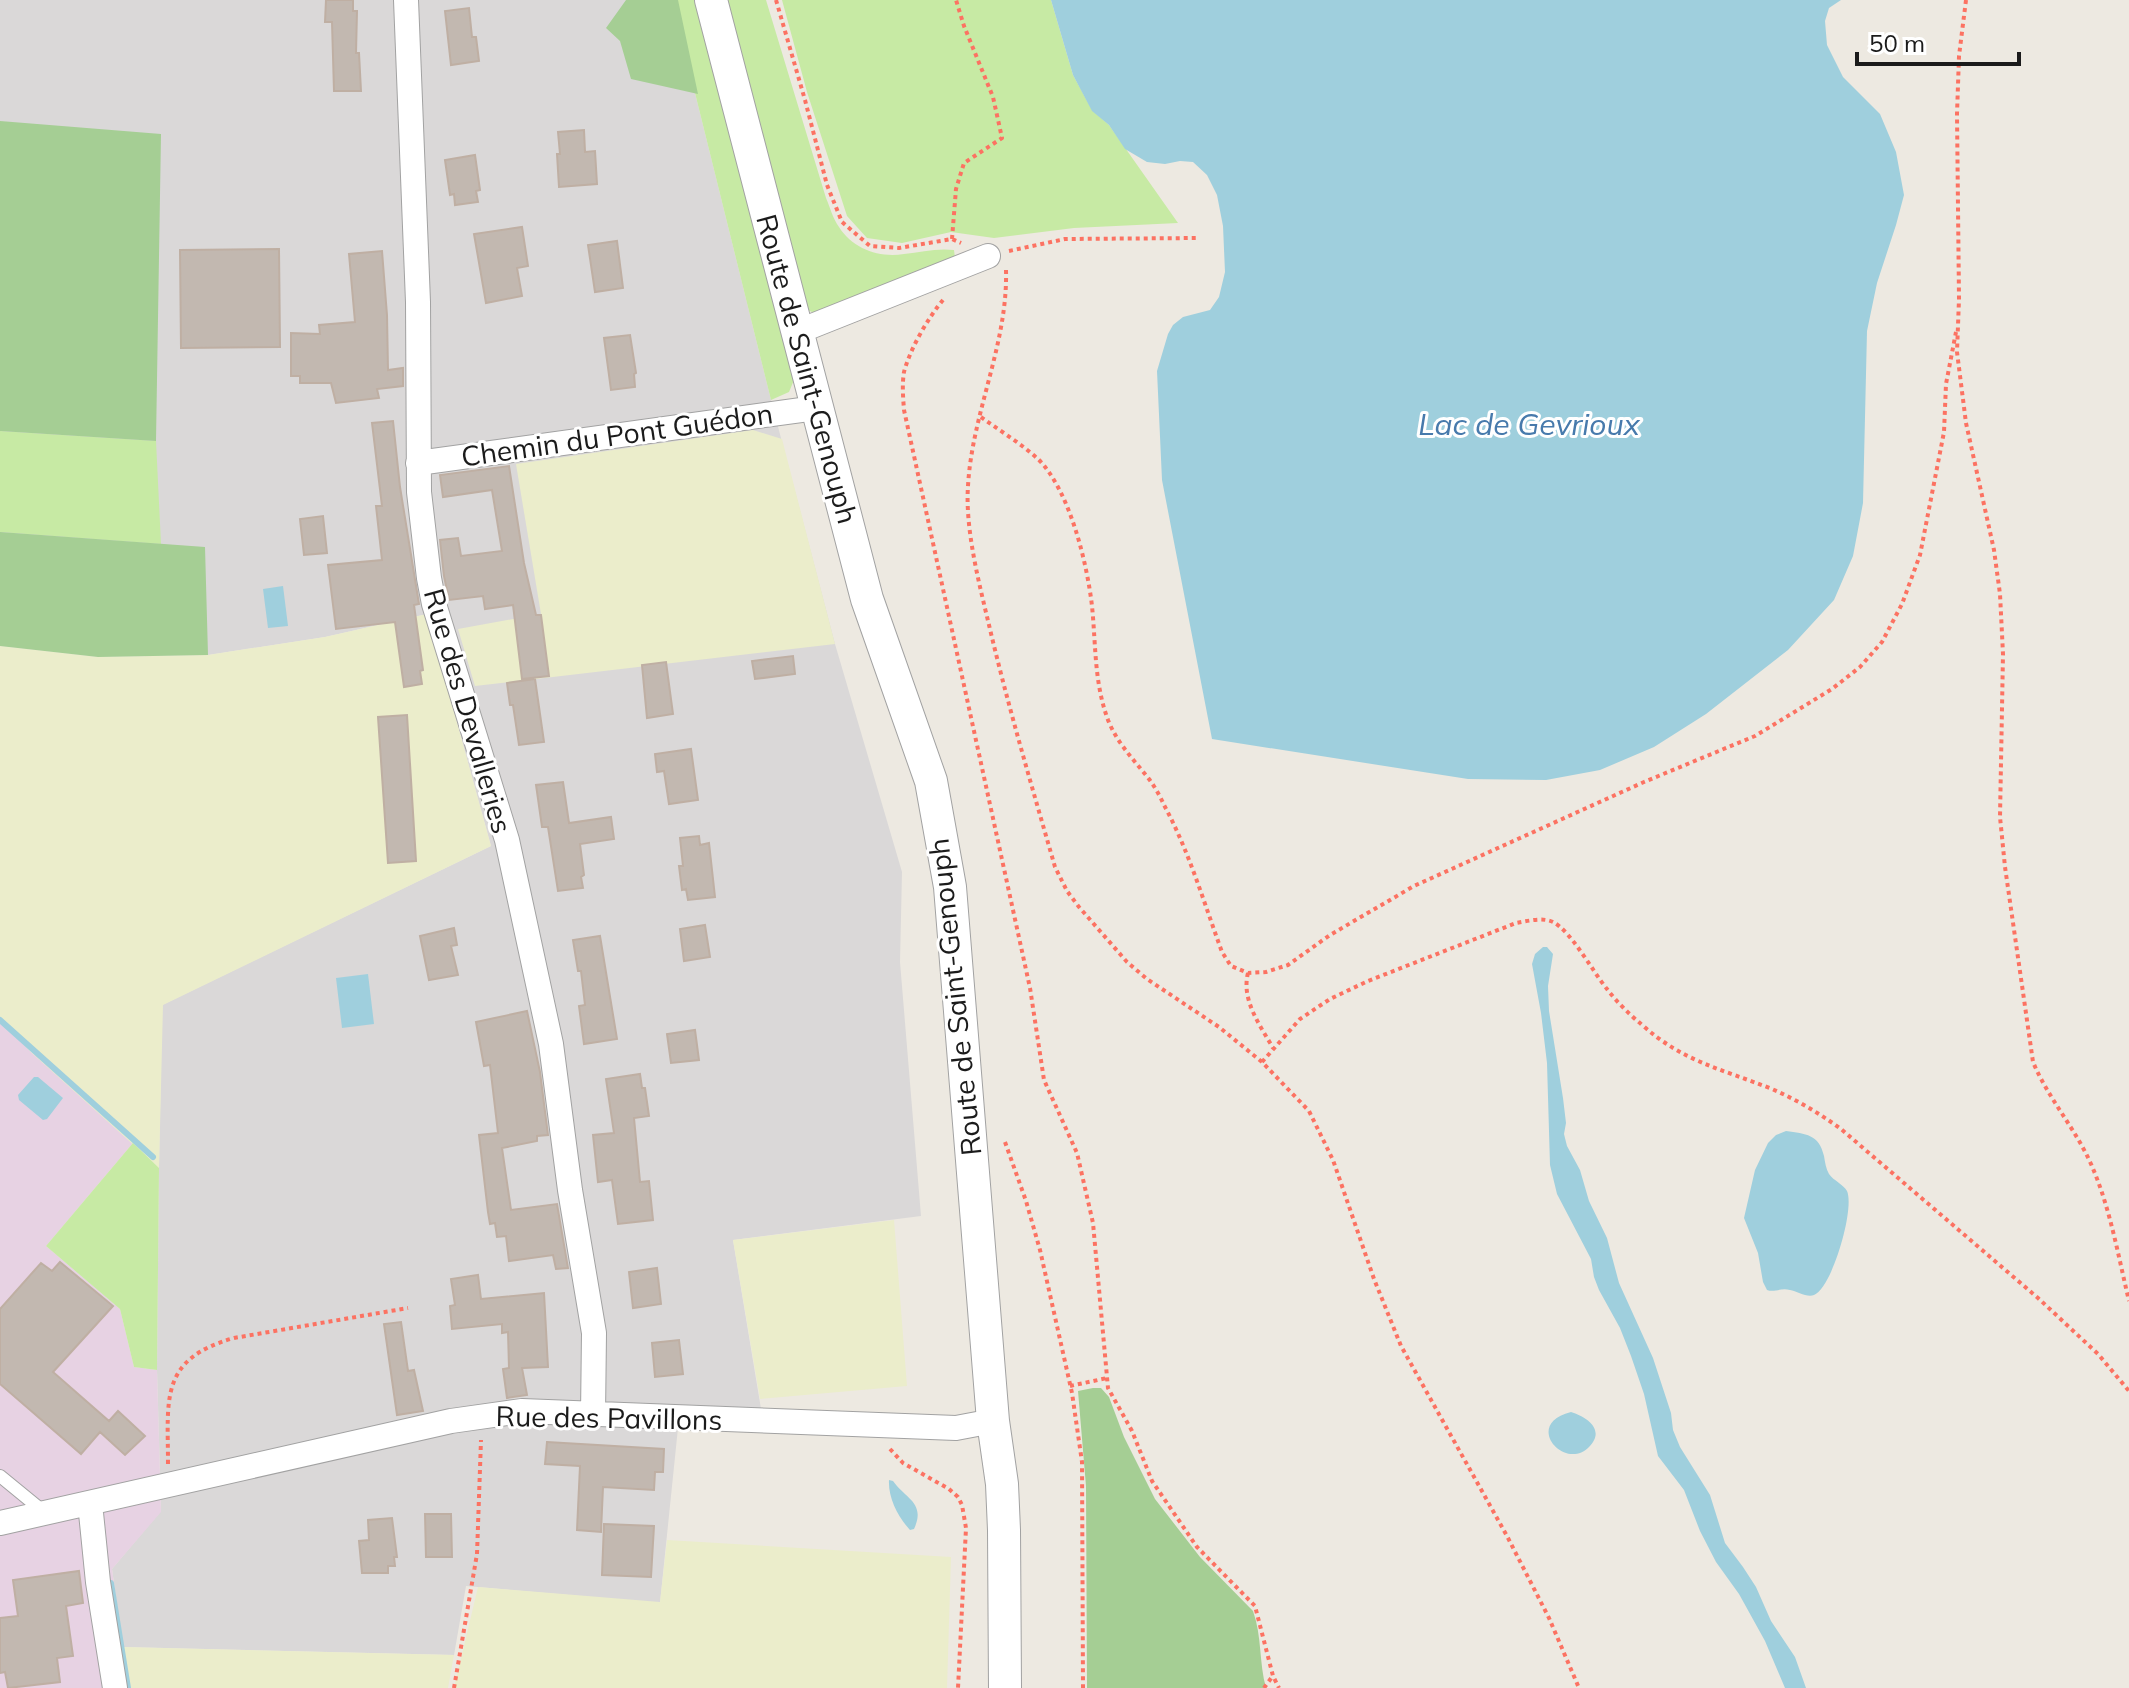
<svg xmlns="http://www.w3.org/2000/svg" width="2129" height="1688" font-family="Mulish,sans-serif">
	<rect width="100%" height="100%" fill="#ede9e1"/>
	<path fill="#dad8d8" d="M0,0H672L771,400L835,644L902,872L900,962L921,1216L733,1240L763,1421L679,1418L660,1603L466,1586L454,1655L123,1647L112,1569L161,1511L157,1370L159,1168L162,1005L491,846L427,614L325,637L208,655L0,646Z"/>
	<path fill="#e7d2e3" d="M0,1021L33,1054L133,1143L46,1246L120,1309L134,1367L157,1370L161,1512L112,1569L129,1688H0Z"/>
	<path fill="#ebedcb" d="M753,430L782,439L835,644L475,686L458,629L541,614L516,464Z
		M427,614L491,846L163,1005L159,1168L33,1054L0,1021V646L98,657L208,655L325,637Z
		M894,1220L907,1386L760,1399L733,1240Z
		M667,1540L951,1557L947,1688H454L478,1587L660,1602Z
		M123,1647L454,1655L448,1688H129Z"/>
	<path fill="#c7eaa4" d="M672,0H699L794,380L789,392L771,400Z
		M721,0H766L826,198C830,207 833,219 839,227C853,249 879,258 904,254C921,252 937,248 954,250L955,258L819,315L805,309Z
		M782,0H1051L1073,75L1092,110L1109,125L1178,223L1074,228L994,238L951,232L902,243L867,238L847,216L807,92Z
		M0,431L156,441L161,544L0,532Z
		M133,1143L159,1168L157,1370L134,1367L120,1309L46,1246Z"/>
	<path fill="#a5ce94" d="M626,0H678L698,94L631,79L620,41L606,28Z
		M0,121L161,134L156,441L0,431Z
		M0,532L205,547L208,655L98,657L0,646Z
		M1093,1388H1101L1109,1397L1124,1437L1155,1499L1200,1557L1253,1611C1262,1636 1259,1663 1266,1688H1087L1086,1486L1078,1391Z"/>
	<path fill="#9fcfdd" d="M1051,0H1841L1829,8L1825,21L1827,45L1843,77L1880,114L1896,152L1904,195L1896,225L1877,283L1867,331L1863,503L1853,556L1834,600L1788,650L1706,714L1654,747L1600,770L1546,780L1468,779L1212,739L1162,480L1157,371L1168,334L1173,325L1183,317L1210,310L1219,297L1225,272L1223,226L1217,195L1207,175L1193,162L1180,161L1165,164L1147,162L1125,149L1109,125L1092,111L1073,75Z
		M283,586L288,626L268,628L263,589Z
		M1543,947H1547L1553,954L1548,986L1549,1011L1563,1098L1566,1123L1564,1134L1567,1146L1580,1170L1589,1201L1607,1238L1619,1283L1653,1358L1671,1413L1673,1430L1680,1447L1710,1495L1725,1543L1743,1567L1756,1587L1771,1621L1795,1657L1806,1688H1785L1765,1641L1739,1594L1716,1562L1700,1531L1684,1490L1658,1456L1644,1394L1631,1356L1620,1328L1599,1290L1594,1277L1591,1259L1557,1194L1550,1165L1547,1063L1541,1013L1532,964L1535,954Z
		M368,974L374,1024L342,1028L336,978Z
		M34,1077H38L63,1098L47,1119L43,1120L19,1100L18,1095Z
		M1786,1131C1806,1134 1819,1134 1824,1156C1825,1162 1826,1169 1829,1174C1834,1181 1843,1184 1847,1191C1855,1209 1832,1288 1814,1295C1807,1298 1797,1291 1790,1290C1781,1287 1775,1293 1767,1290L1763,1282L1758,1253L1744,1218L1755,1170L1768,1143L1776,1135Z
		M1571,1412C1587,1417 1606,1430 1589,1447C1565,1472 1522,1424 1571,1412Z
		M889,1480L893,1481C906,1499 926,1503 914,1529L910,1530C898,1517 888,1498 889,1480Z"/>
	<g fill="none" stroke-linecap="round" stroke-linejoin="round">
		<path stroke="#9fcfdd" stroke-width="6" d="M0,1020L153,1157
			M111,1583L128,1688"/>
	</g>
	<path fill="#c2b8b0" stroke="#bfafa3" stroke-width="2" d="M326,0H353V11H357L356,53H359L361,91H334L332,22H325Z
		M469,8L472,37H476L479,61L451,65L445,11Z
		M584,130L585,152L595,151L597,184L559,187L557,154H560L558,132Z
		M475,155L480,190L476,191L478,202L455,205L454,194L450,195L445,160Z
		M522,227L528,266L517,268L522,296L486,303L474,234Z
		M617,241L623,288L595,292L588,245Z
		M279,249L280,347L181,348L180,250Z
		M382,251L387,315L388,370L403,368V386L377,389L379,398L336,403L331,383H300V376H291V333L320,334L319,325L355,322L349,254Z
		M630,335L636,373L634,374L635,387L611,390L604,338Z
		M393,421L400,487L419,604L414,605L423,670L420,671L422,684L404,687L395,622L336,629L328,565L382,560L376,506H382L372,423Z
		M509,466L524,563L536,615H541L549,676L522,679L513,605L485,609L483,596L449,600L444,576L440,540L458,538L461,556L502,551L492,490L443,497L440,475Z
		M323,516L327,553L304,555L300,519Z
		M793,656L795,674L755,679L752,661Z
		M666,662L673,714L647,718L642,665Z
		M535,679L544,742L519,745L513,705H510L507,683Z
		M407,715L416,861L388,863L378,717Z
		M691,749L698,800L669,804L664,771L657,772L655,754Z
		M563,782L569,823L611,817L614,839L580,844L584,875L581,877L583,888L558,891L548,827H542L536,785Z
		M699,836L700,845L709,843L715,897L688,900L686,889L682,890L679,866H683L680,838Z
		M705,925L710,957L684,961L680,929Z
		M454,928L457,945L451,946L458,975L429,980L420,936Z
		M600,936L617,1039L584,1044L579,1006L585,1005L581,971H578L573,940Z
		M527,1011L540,1072L548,1135L537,1136V1141L502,1148L511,1210L557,1204L568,1268L556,1269L553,1255L509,1261L506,1236L497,1237L495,1223L490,1224L488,1212L479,1135L498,1133L490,1065L484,1066L476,1022Z
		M695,1030L699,1060L671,1063L667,1034Z
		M640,1074L642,1088H645L649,1116L634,1118L640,1182L649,1181L653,1220L618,1224L612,1180L598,1182L593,1135L614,1133L606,1079Z
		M60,1262L113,1306L53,1372L109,1421L118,1411L145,1436L125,1455L100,1432L81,1454L0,1384V1309L41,1263L52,1271Z
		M657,1268L661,1304L633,1308L629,1272Z
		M478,1275L481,1299L544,1293L548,1367L522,1368L527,1395L507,1398L503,1369L509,1368L508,1332L502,1333V1324L452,1329L450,1306L455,1305L451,1279Z
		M401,1322L408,1371L414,1370L423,1411L397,1415L384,1324Z
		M679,1340L683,1374L655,1377L652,1343Z
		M547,1442L664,1449L663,1472H655L654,1490L603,1487L601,1532L577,1530L580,1466L545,1464Z
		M425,1514H451L452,1557H426Z
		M392,1518L397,1557H394L395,1566H388V1573H362L359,1541L369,1540L368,1520Z
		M604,1524L654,1526L651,1577L602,1575Z
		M79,1571L83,1603L66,1606L73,1656L57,1658L60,1682L8,1688L5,1672L0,1673V1618L18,1616L13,1580Z"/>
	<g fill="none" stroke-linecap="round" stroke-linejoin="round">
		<defs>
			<path id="service" d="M0,1476L44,1512"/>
			<path id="minor" d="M406,0L418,302L419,492L429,578L434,604L507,840L551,1044L570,1190L594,1333L593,1415
				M797,332L988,256
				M418,463L816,408
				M90,1503L98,1582L115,1688
				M0,1523L451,1421L522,1411L956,1428L993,1421"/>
			<path id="tertiary" d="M711,0L867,599L931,781L950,887L993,1421L1002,1484L1004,1530L1005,1688"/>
		</defs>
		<use href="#service" stroke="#a2a2a2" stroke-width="14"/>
		<use href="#minor" stroke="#a2a2a2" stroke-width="26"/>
		<use href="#tertiary" stroke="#a2a2a2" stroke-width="34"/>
		<path stroke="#fc7262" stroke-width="4" stroke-dasharray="4 4" stroke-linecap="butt" d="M776,0L805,100L827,185L842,222L870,246L899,248L952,239L961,243
			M1966,0L1959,56L1957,114L1959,299L1957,352L1966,423L1994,550L2000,594L2003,654L2000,817L2005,867L2033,1062C2048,1098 2075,1128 2091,1164C2110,1207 2118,1255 2129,1301
			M952,239L956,189L964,163L1002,138L993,97L964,26L956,0
			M1009,251L1065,239L1199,238
			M1006,270C1008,344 972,413 968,486C965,529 979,583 989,625C1008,706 1032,787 1055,867L1067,891L1079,907L1127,962L1147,979L1219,1027L1262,1062L1309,1111L1333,1160L1374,1279L1401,1346L1507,1536L1549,1618L1579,1688
			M943,300C928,318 910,349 904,372C902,384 903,397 904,410L1030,988L1044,1080L1077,1153L1093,1223L1108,1388L1132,1431L1152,1481L1197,1547L1255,1606L1273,1676L1279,1688
			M981,417C1000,431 1022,444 1039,460C1070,492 1087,563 1092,606C1096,646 1094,682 1108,720C1117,743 1134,760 1149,779C1155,787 1160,796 1164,805C1189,851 1204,903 1222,952L1231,966L1248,973L1266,972L1288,965L1330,935L1414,886L1644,782L1755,736L1832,689L1860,667L1882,642L1902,604L1920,555L1944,432L1946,384L1956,332
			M1248,973C1241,1000 1260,1025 1273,1048
			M1262,1062L1300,1019L1330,999L1368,981L1516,923C1528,921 1542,917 1553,922C1571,931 1593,972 1607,989C1616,1001 1629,1014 1641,1024C1683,1062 1722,1069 1772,1089C1797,1100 1819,1113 1841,1129L2038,1298L2098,1354L2129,1391
			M1005,1142L1026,1201L1040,1250L1072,1393L1082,1462L1083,1688
			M1070,1386L1107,1378
			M890,1449L903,1463L949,1489L958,1497L962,1505L966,1528L958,1688
			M168,1464C168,1399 159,1359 234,1338L408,1308
			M454,1688L477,1554L481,1440
			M1264,1688L1272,1677"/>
		<use href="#service" stroke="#fff" stroke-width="12"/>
		<use href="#minor" stroke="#fff" stroke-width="24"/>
		<use href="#tertiary" stroke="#fff" stroke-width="32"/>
	</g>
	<g text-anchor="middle" stroke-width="6" stroke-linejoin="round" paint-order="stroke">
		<g font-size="28" fill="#1b1b1b" stroke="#fff">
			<text transform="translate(807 369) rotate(75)" y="10">Route de Saint-Genouph</text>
			<text transform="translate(617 435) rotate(-8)" y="10">Chemin du Pont Guédon</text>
			<text transform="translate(468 711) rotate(74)" y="10">Rue des Devalleries</text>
			<text transform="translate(955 997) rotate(-96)" y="10">Route de Saint-Genouph</text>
			<text transform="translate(609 1418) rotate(1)" y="10">Rue des Pavillons</text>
		</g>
		<g font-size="30" font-style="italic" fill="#477aac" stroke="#fff">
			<text x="1529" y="435">Lac de Gevrioux</text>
		</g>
	</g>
	<path d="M1857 52v12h162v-12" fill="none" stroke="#1b1b1b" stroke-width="4"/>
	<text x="1869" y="52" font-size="24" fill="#1b1b1b" stroke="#ffffff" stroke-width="6" paint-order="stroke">50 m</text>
</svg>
